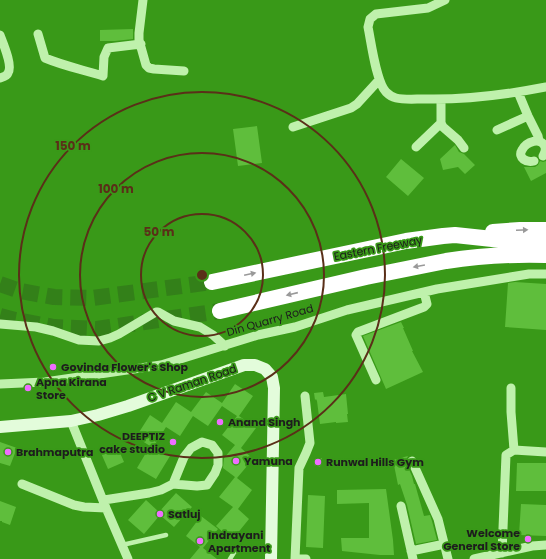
<svg xmlns="http://www.w3.org/2000/svg" width="546" height="559" font-family="Poppins,sans-serif">
	<rect width="100%" height="100%" fill="#399918"/>
	<path fill="#5fbe3c" d="M133,29V39L115,41H100V30Z
		M257,126L262,163L238,166L233,129Z
		M455,145L459,152L464,154L475,165L465,174L458,167L443,170L440,159Z
		M401,159L424,178L408,196L386,177Z
		M540,161L543,162L546,161V173L531,181L524,167H535L538,165Z
		M515,282L546,284V330L505,327L508,283Z
		M401,322L404,328H403L413,351H412L423,372L386,389L363,336Z
		M235,384L253,396L239,416L256,428L241,448L253,459L237,478L252,490L238,509L249,519L232,540L216,526L233,507L219,497L235,477L223,468L224,458L235,445L222,435L237,416L222,406L208,426L193,416L180,436L166,427L154,446L170,456L156,479L137,468L150,446L136,437L150,415L162,423L176,402L191,412L206,392L222,403Z
		M323,392L324,397L346,394L348,414H347L348,422L336,423V422L320,424L317,401L316,399L315,400L314,393Z
		M0,442L17,448L10,466L0,463Z
		M117,446L124,462L108,469L101,453Z
		M408,456L406,460V463L412,476L414,484H415L424,516L430,515L432,521L437,540L416,544L407,505L400,484L398,485L393,460Z
		M322,458L320,467L314,465L315,459Z
		M517,463H546V491H516Z
		M386,489L393,540L394,555H380L342,551L341,538H369V503L337,504V490Z
		M176,493L192,507L174,527L160,515L144,534L128,520L146,500L159,512Z
		M308,495L325,496L323,548L306,547Z
		M0,501L16,507L10,525L2,522V521H0Z
		M521,504L546,505V536L519,535Z
		M201,516L218,529L203,548L217,559H190L200,547L186,536Z"/>
	<g fill="none" stroke-linecap="round" stroke-linejoin="round">
		<path stroke="#338019" stroke-width="16" stroke-dasharray="16 8" stroke-linecap="butt" d="M0,284L20,291L54,297L92,298L212,282
			M0,316L15,320L54,327L97,329L220,311"/>
		<path stroke="#bff1ac" stroke-width="4.5" d="M122,545L166,535
			M230,559L235,551L271,549"/>
		<path stroke="#bff1ac" stroke-width="9" d="M143,0L139,33V40L146,65L149,68L154,69L184,71
			M445,0L428,8L376,14L370,19L368,27C371,41 376,82 386,92C389,95 392,97 396,98C404,100 415,99 424,99C465,100 505,95 546,87
			M38,34L45,58C64,66 84,70 103,76L104,57L108,48L141,44
			M0,35C3,43 13,66 8,73C7,76 3,77 0,78
			M518,92L528,116L538,136L539,141
			M441,99V123L443,127L458,140L464,148
			M293,127L351,108L357,104L379,80
			M497,130L528,116
			M416,147L441,123
			M534,161C527,163 517,158 522,150C526,142 541,136 545,147C546,151 545,153 543,156
			M0,324L36,327L53,331L79,340L99,341L110,338L119,334L156,312H158L174,321L200,327L213,335L225,346
			M376,380L356,335L358,332L424,307L427,304L424,292
			M0,384L45,382L161,365L258,335L295,327L347,310L437,289L529,274H546
			M511,388V412L514,450
			M305,396L310,443L306,453L299,468L295,559H306
			M71,421L106,508L128,559
			M412,461L438,519L448,559
			M22,484L74,505L84,507L106,508
			M104,500L149,493L161,490L173,484L184,457L191,448L202,442L212,445L218,453V465L215,473L207,485L197,486L173,484
			M401,506L413,559
			M411,551L440,545
			M502,553L506,455L514,450L546,452
			M474,559L532,546L546,545"/>
		<path stroke="#e3fcdb" stroke-width="12" d="M0,427L71,421L98,415L128,406L244,365H255L265,369L272,377L274,388L271,559"/>
		<path stroke="#fff" stroke-width="16" d="M493,232L520,230H546
			M212,282L406,241L443,236L455,235L521,242L546,243
			M220,311L366,277L446,261C479,256 513,254 546,255"/>
	</g>
	<defs><path id="oneway-solid" d="M-6-.8H1V-3.2L6.5 0L1 3.2V.8H-6Z"/></defs>
	<g fill="#999">
		<use href="#oneway-solid" transform="translate(522 230) rotate(-2)"/>
		<use href="#oneway-solid" transform="translate(419 266) rotate(170)"/>
		<use href="#oneway-solid" transform="translate(250 274) rotate(-12)"/>
		<use href="#oneway-solid" transform="translate(292 294) rotate(167)"/>
	</g>
	<g fill="none" stroke="#5a2f18" stroke-width="2">
		<circle cx="202" cy="275" r="61"/>
		<circle cx="202" cy="275" r="122"/>
		<circle cx="202" cy="275" r="183"/>
	</g>
	<g fill="#ef6dff" stroke="#399918" stroke-width="1.5">
		<circle cx="53" cy="367" r="4"/>
		<circle cx="28" cy="388" r="4"/>
		<circle cx="220" cy="422" r="4"/>
		<circle cx="173" cy="442" r="4"/>
		<circle cx="8" cy="452" r="4"/>
		<circle cx="236" cy="461" r="4"/>
		<circle cx="318" cy="462" r="4"/>
		<circle cx="160" cy="514" r="4"/>
		<circle cx="528" cy="539" r="4"/>
		<circle cx="200" cy="541" r="4"/>
	</g>
	<g text-anchor="middle" stroke-width="3.5" stroke-linejoin="round" paint-order="stroke">
		<g font-size="11" fill="#1d1d1d" stroke="#399918">
			<text transform="translate(378 248) rotate(-11)" y="4">Eastern Freeway</text>
			<text transform="translate(270 320) rotate(-16)" y="4">Din Quarry Road</text>
			<text transform="translate(192 383) rotate(-19)" y="4">C V Raman Road</text>
		</g>
		<g font-size="11" font-weight="bold" fill="#1d1d1d" stroke="#399918" text-anchor="start">
			<text x="61" y="371">Govinda Flower's Shop</text>
			<text x="36" y="386">Apna Kirana<tspan x="36" dy="13">Store</tspan></text>
			<text x="228" y="426">Anand Singh</text>
			<text x="165" y="440" text-anchor="end">DEEPTIZ<tspan x="165" dy="13">cake studio</tspan></text>
			<text x="16" y="456">Brahmaputra</text>
			<text x="244" y="465">Yamuna</text>
			<text x="326" y="466">Runwal Hills Gym</text>
			<text x="168" y="518">Satluj</text>
			<text x="520" y="537" text-anchor="end">Welcome<tspan x="520" dy="13">General Store</tspan></text>
			<text x="208" y="539">Indrayani<tspan x="208" dy="13">Apartment</tspan></text>
		</g>
	</g>
	<circle cx="202" cy="275" r="6" fill="#5a2f18" stroke="#399918" stroke-width="2"/>
	<g font-size="12" text-anchor="middle" font-weight="bold" fill="#5a2f18" stroke="#399918" stroke-width="3.5" stroke-linejoin="round" paint-order="stroke">
		<text x="73" y="150">150 m</text>
		<text x="116" y="193">100 m</text>
		<text x="159" y="236">50 m</text>
	</g>
</svg>
